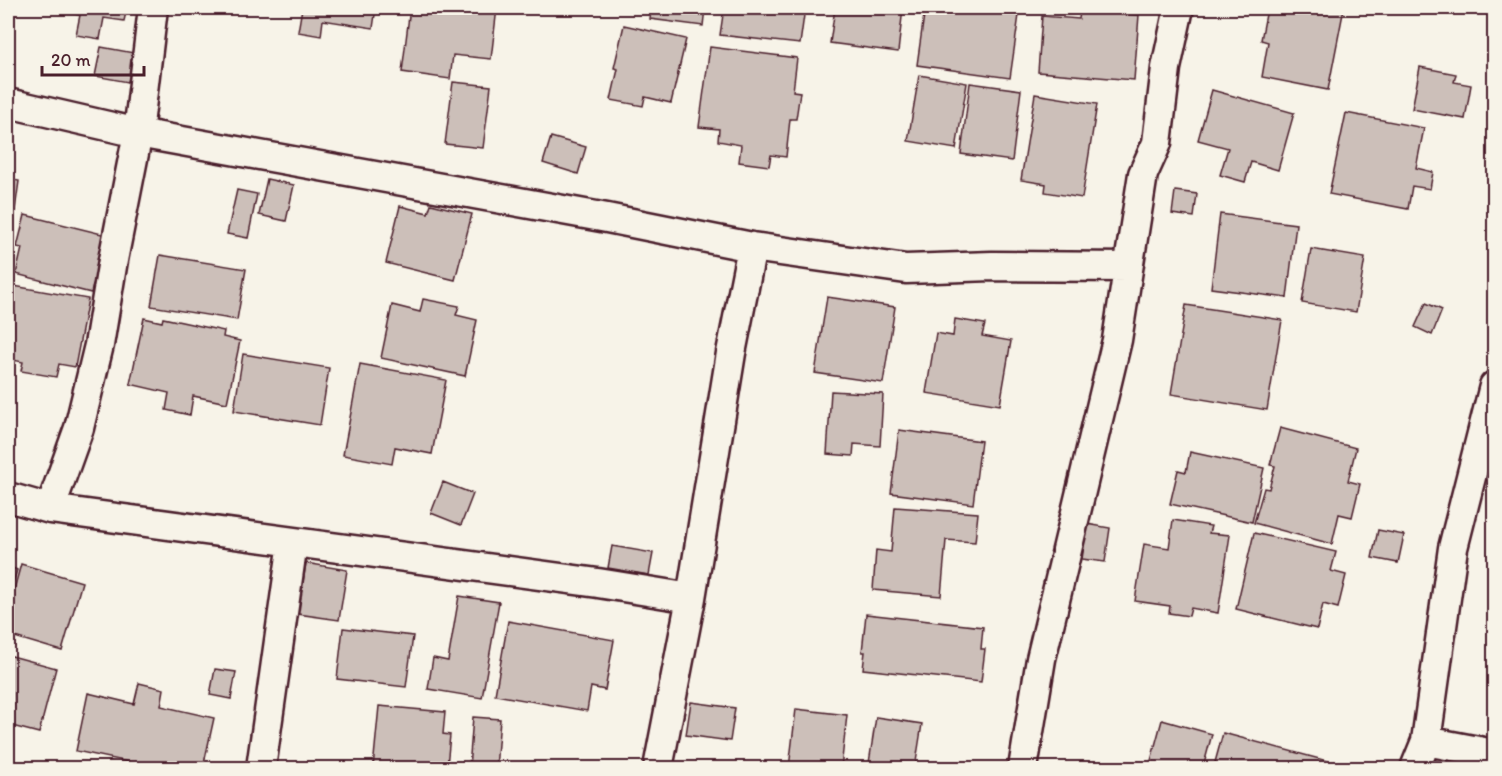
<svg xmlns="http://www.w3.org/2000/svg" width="1502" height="776" font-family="Itim,sans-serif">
	<rect width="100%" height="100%" fill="#f7f3e8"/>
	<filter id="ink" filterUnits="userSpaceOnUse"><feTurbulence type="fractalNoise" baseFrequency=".0167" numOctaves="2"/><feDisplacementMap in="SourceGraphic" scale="12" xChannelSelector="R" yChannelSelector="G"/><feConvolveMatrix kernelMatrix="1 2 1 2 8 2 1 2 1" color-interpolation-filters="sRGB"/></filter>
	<g filter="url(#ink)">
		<path fill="#ccbfb9" stroke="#4a1f2b" stroke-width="1.5" d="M56,8H127L124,21L104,18L100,39L76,35L80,15L56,11Z
			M302,8H376L373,28L323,20L321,36L298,32Z
			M410,8H497L491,59L453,55L450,79L402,72Z
			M651,8H705L703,26L650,19Z
			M724,8H805L800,44L720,35Z
			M835,8H903L898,52L830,43Z
			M925,8H1020L1010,78L917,65Z
			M1275,8H1344L1328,90L1262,77L1268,42L1261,40L1267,9L1275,10Z
			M1080,11L1139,15L1134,80L1038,72L1042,16L1079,19Z
			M624,25L686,39L671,103L645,97L643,106L611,100L618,69L614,68Z
			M101,47L134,53L128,82L95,76Z
			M710,47L797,58L793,91L800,92L796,119H790L786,157L771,155L769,166L739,162L741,145L718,141L719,129L699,127Z
			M1420,67L1456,74L1454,82L1471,85L1465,119L1412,109Z
			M919,75L967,83L956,149L908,141Z
			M453,82L491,86L483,148L445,144Z
			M970,83L1021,90L1012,161L961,154Z
			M1212,90L1294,113L1278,170L1251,162L1245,182L1220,175L1228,148L1198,140Z
			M1035,94L1097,104L1082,198L1045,192L1046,184L1021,180Z
			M1346,113L1424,128L1416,168L1433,172L1430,189L1412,186L1408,209L1329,194Z
			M551,137L586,147L578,174L543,163Z
			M8,179L19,181L11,239L8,238Z
			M267,179L294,185L286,221L259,215Z
			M237,190L257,194L248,238L227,234Z
			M1175,191L1197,194L1194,217L1172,214Z
			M431,204L472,214L455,280L386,263L400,206L428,213Z
			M1220,214L1296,224L1287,298L1211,288Z
			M25,215L106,235L91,293L16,274L22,248L17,247Z
			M1311,249L1365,258L1356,312L1302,303Z
			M160,255L246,269L237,320L151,306Z
			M8,285L88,299L75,367L59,364L56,377L21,371L23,362L8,359Z
			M827,297L895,307L883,383L815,373Z
			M423,299L459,306L456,315L477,320L465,376L381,358L392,305L420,312Z
			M1426,303L1442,310L1432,335L1415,327Z
			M1186,305L1282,320L1267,410L1171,394Z
			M144,318L162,322L163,318L224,331L223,337L240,341L227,403L193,396L190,415L166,410L169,393L130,384Z
			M955,319L985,324L982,336L1011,341L1000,405L926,393L936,333L953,336Z
			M243,354L329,368L320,425L234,411Z
			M360,364L446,380L432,454L395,447L392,464L343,455Z
			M831,391L883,394L880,446L854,444L853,456L827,454Z
			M1280,428L1356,448L1348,481L1360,484L1352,517L1339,514L1332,544L1254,523L1264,488L1269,489L1275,466L1270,465Z
			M899,430L981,441L973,504L891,493Z
			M1190,452L1264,468L1252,522L1170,504L1178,470L1186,472Z
			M443,482L473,494L461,525L431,513Z
			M895,507L978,513L975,542L946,540L941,596L873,590L876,550L891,552Z
			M1173,520L1211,526L1209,533L1230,535L1218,613L1191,608L1189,616L1169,613L1170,606L1135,601L1144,544L1169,548Z
			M1087,524L1110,528L1105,562L1082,559Z
			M1378,530L1404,535L1398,563L1372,558Z
			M1254,533L1336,552L1331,571L1346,575L1338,608L1323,604L1317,629L1236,609Z
			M612,546L653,553L649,575L608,568Z
			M306,563L347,570L339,620L298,614Z
			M21,564L82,582L62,651L8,635V611Z
			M8,566L17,570L8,599Z
			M459,596L499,602L482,698L428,689L433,658L448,661Z
			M866,614L983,627L981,649H985L981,682L863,669L865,652H862Z
			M508,621L614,640L605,690L591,687L587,711L495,695Z
			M343,628L413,636L406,687L337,679Z
			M8,655L56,668L39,733L8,725Z
			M215,669L236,672L231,699L210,695Z
			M139,683L164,689L161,706L214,718L203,768H157L76,751L88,693L134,704Z
			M691,702L735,708L730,741L686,735Z
			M379,706L445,712L443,734L450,735L447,766L440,765V768H373Z
			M796,709L847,715L841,768H789Z
			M473,717L500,719L496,768H469Z
			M876,717L922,724L915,768L869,763Z
			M1162,720L1212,734L1203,768H1149Z
			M1223,733L1353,768H1223L1214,766Z"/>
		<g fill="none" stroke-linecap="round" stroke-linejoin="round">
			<defs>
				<path id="street" d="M8,103L138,133L607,218L752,247L906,269L992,266L1128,267
					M8,497L50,509L598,583L691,598
					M50,509L79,428L99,345L113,260L138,133L153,8
					M1426,741L1494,754
					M261,768L293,542
					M658,768L691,598L731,353L752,247
					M1023,768L1041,659L1117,340L1143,174L1157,143L1166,68L1179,8
					M1415,768L1426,741L1453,548L1494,386"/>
			</defs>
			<use href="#street" stroke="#4a1f2b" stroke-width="33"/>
			<use href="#street" stroke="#f7f3e8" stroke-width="28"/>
		</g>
	</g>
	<rect width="1502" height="776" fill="none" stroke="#f7f3e8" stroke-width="30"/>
	<rect x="15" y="15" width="1472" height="746" fill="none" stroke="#4a1f2b" stroke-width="2" filter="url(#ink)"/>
	<path d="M42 66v9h102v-9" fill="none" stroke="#4a1f2b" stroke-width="3"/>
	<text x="51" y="66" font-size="18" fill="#4a1f2b" stroke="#f7f3e8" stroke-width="4.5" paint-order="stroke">20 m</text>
</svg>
